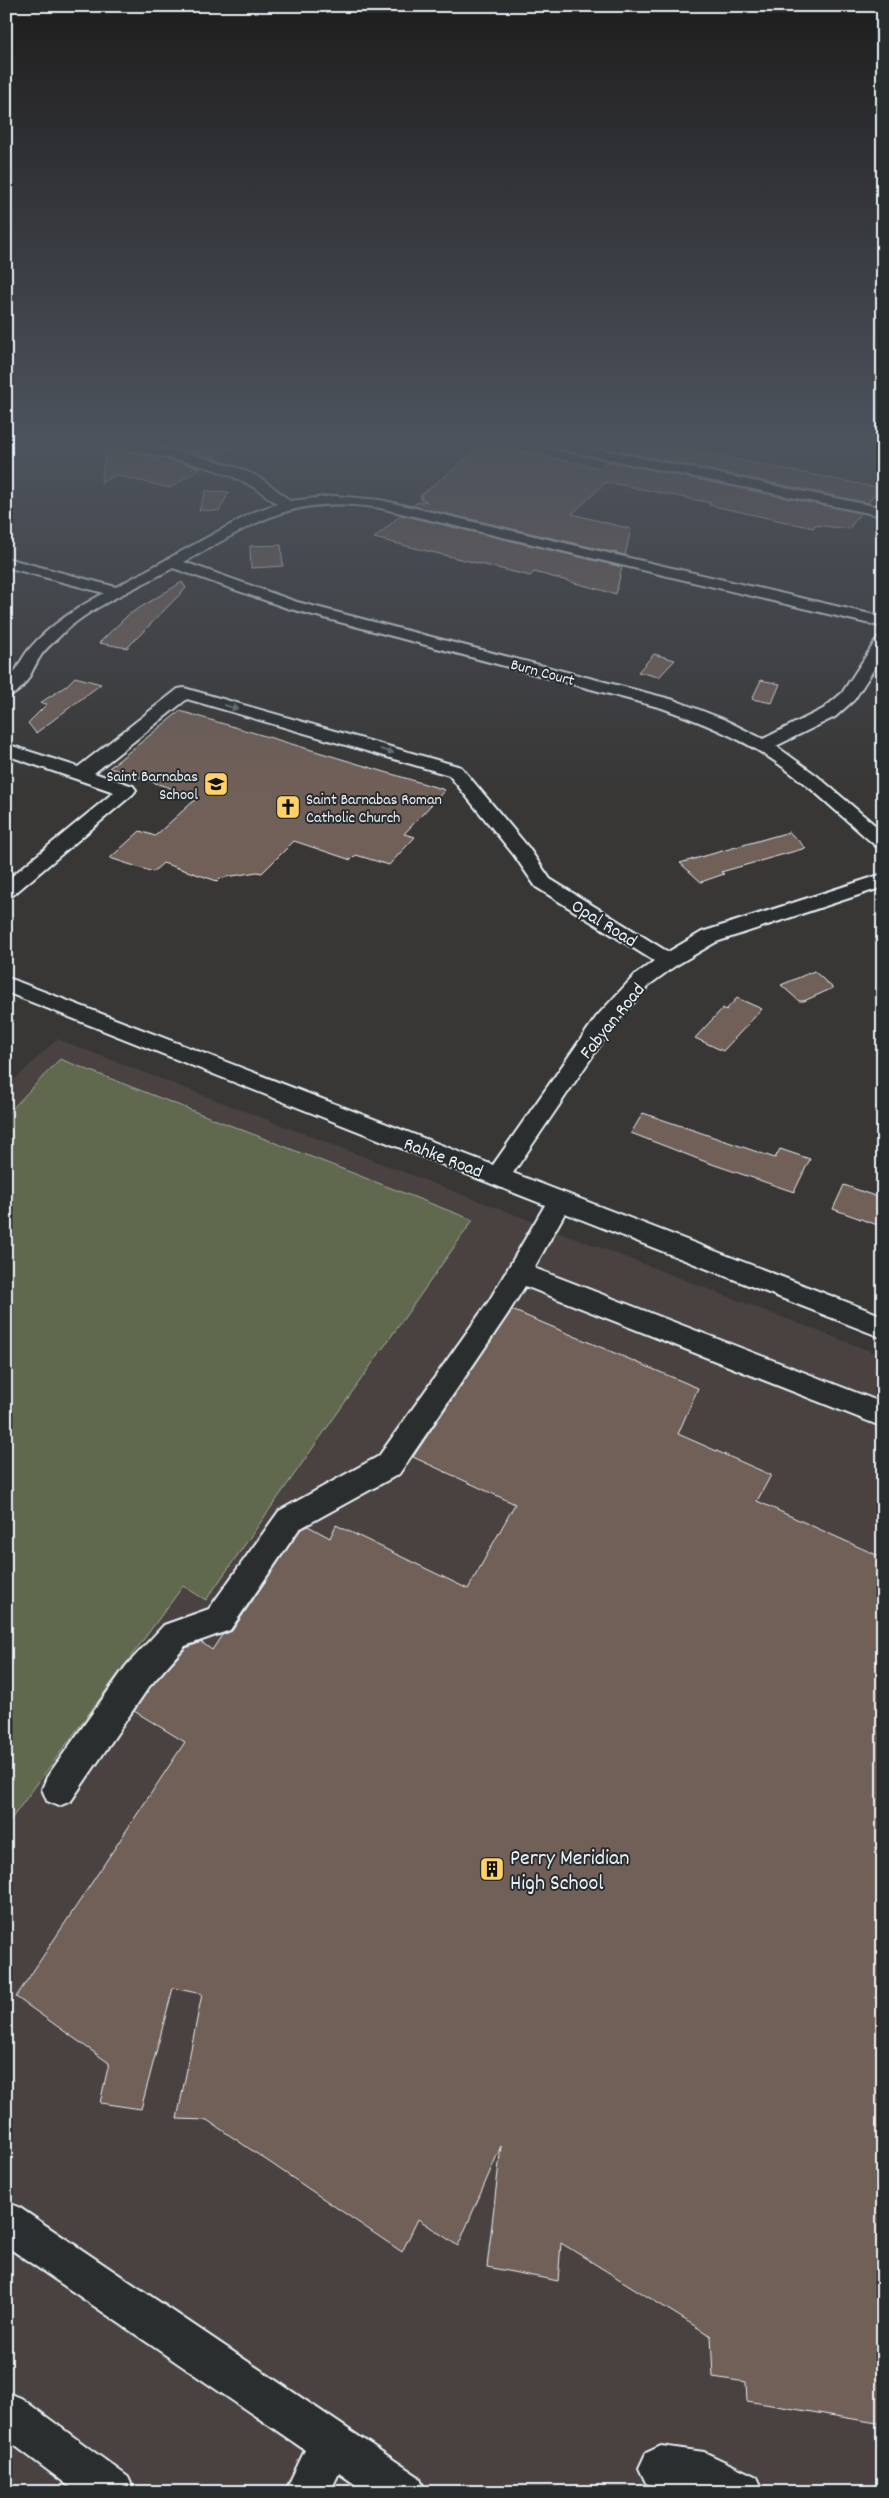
<svg xmlns="http://www.w3.org/2000/svg" width="889" height="2498" font-family="Dekko,sans-serif">
	<rect width="100%" height="100%" fill="#383736"/>
	<filter id="ink" filterUnits="userSpaceOnUse"><feTurbulence type="fractalNoise" baseFrequency=".02" numOctaves="2"/><feDisplacementMap in="SourceGraphic" scale="10" xChannelSelector="R" yChannelSelector="G"/><feConvolveMatrix kernelMatrix="1 2 1 2 8 2 1 2 1" color-interpolation-filters="sRGB"/></filter>
	<g filter="url(#ink)">
		<path fill="#494340" d="M57,1039L883,1356V2492H6V1088Z"/>
		<path fill="#60674e" stroke="#a4aca3" d="M60,1059L473,1220L206,1600L183,1586L6,1826V1115Z"/>
		<path fill="#716058" stroke="#e8f1f8" d="M134,442H239L214,459Z
			M629,442H651L879,488L868,503L619,451Z
			M486,443L594,467L600,468L608,461L860,513L849,529L815,525L813,528L709,505L711,503L606,482L572,514L631,529L625,555L413,506L416,503L427,501L420,499L423,497L420,496Z
			M106,446L174,461L200,468L170,488L115,475L101,483Z
			M206,491L229,492L219,511L199,510Z
			M401,515L622,567L616,594L534,572L530,576L374,538Z
			M281,545L283,566L251,568L250,546Z
			M182,582L186,588L127,648L99,643L128,615Z
			M654,654L675,660L659,677L638,672Z
			M75,677L101,684L36,733L28,723L47,704L40,703L66,686Z
			M761,680L780,684L772,703L752,699Z
			M180,711L275,739L445,790L404,834L415,837L389,865L356,855L351,860L294,841L262,873L257,872L220,878L217,881L163,863L153,872L110,858L140,831L155,836L198,797L109,768Z
			M789,832L806,848L721,872L724,874L701,882L680,863Z
			M814,971L833,988L804,1001H799L781,985Z
			M737,998L762,1009L723,1051L695,1038L723,1008L726,1010Z
			M643,1113L775,1158L780,1149L810,1159L794,1192L706,1162L631,1133Z
			M844,1185L883,1199V1227L833,1209Z
			M512,1310L698,1388L678,1434L771,1475L757,1501L883,1558V2424L747,2401L746,2382L713,2377L711,2336L561,2243L558,2281L487,2267L501,2146L458,2246L418,2219L402,2252L207,2120L177,2119L202,1994L173,1988L141,2109L100,2103L109,2063L16,1997L185,1742L134,1711L149,1689L186,1648L201,1642L212,1650L222,1635L232,1631L300,1530L308,1526L330,1538L336,1525L468,1589L515,1504L413,1457Z"/>
		<g fill="none" stroke-linecap="round" stroke-linejoin="round">
			<defs>
				<path id="minor" d="M106,442C144,442 218,458 252,474C267,481 278,491 290,501L334,496L380,500L883,617V627L380,508C292,494 257,522 184,562L297,602L674,700L723,719L763,739L823,709L842,693L877,639L883,637V655L854,700L835,717L776,746L816,775L883,832V848L876,846C842,817 810,785 773,760C739,737 701,722 662,708L287,608L173,568C139,587 87,608 61,635C55,641 47,647 42,654C31,669 27,692 6,697V683C17,673 20,659 30,648C51,624 77,608 104,593L6,567V558L116,587L254,512L277,504C231,463 165,459 107,445Z
					M539,442H565L883,508V516L545,446Z
					M184,688L461,767L528,847L550,879L668,952L702,932L883,874V887L716,942L675,966L649,985L613,1026L513,1173L883,1316V1338L565,1213L534,1268L883,1403V1427L525,1286L507,1315L399,1474L299,1529L230,1630L185,1646L148,1688L71,1801L59,1806L47,1801L42,1789L47,1777L126,1666L164,1625L209,1609L279,1511L379,1456L489,1301L545,1205L6,992V977L493,1165L597,1016L635,975L654,961L536,887L514,855L449,775L187,699L94,773L133,786L136,790L133,794L13,895L6,897V881L114,792L6,755V744L78,767L178,689Z
					M6,2202L20,2208L419,2477L426,2492H366L339,2473L330,2492H285L305,2450L6,2246Z
					M6,2392L21,2398L128,2477L135,2492H77L6,2439Z
					M661,2446L704,2452L757,2477L764,2492C725,2492 682,2498 646,2483L639,2468L646,2453Z"/>
			</defs>
			<use href="#minor" stroke="#e8f1f8" stroke-width="4"/>
			<use href="#minor" fill="#2a2d2e" fill-rule="evenodd"/>
		</g>
		<defs><path id="oneway-solid" d="M-6-.8H1V-3.2L6.5 0L1 3.2V.8H-6Z" transform="scale(1.25)"/></defs>
		<g fill="#6c7275">
			<use href="#oneway-solid" transform="translate(231 707) rotate(16)"/>
			<use href="#oneway-solid" transform="translate(387 751) rotate(16)"/>
		</g>
	</g>
	<linearGradient id="sky" x2="0" y2="1"><stop stop-color="#1f1e1e"/><stop offset="0.56" stop-color="#4d535d"/><stop offset="1" stop-color="#4d535d" stop-opacity="0"/></linearGradient>
	<rect width="889" height="792" fill="url(#sky)"/>
	<defs>
		<symbol id="school-square" viewBox="-11 -11 22 22"><rect x="-9" y="-9" width="18" height="18" rx="4" fill="#ffd166" stroke="#2a2d2e"/><path d="M0-5L7-2L0 1L-7-2ZM-4 1L0 2.5L4 1V4Q0 6-4 4Z" fill="#111"/></symbol>
		<symbol id="church-square" viewBox="-11 -11 22 22"><rect x="-9" y="-9" width="18" height="18" rx="4" fill="#ffd166" stroke="#2a2d2e"/><path d="M-1.2-6h2.4v3.5h3.3v2.4h-3.3V6h-2.4V-.1h-3.3v-2.4h3.3Z" fill="#111"/></symbol>
		<symbol id="building-square" viewBox="-11 -11 22 22"><rect x="-9" y="-9" width="18" height="18" rx="4" fill="#ffd166" stroke="#2a2d2e"/><path d="M-4-6H4V6H1V3H-1V6H-4ZM-2.5-4.3h1.7v1.8h-1.7ZM.8-4.3h1.7v1.8H.8ZM-2.5-1h1.7V.8h-1.7ZM.8-1h1.7V.8H.8Z" fill="#111"/></symbol>
	</defs>
	<g fill-rule="evenodd">
		<use href="#school-square" x="202" y="770" width="28" height="28"/>
		<use href="#church-square" x="274" y="793" width="28" height="28"/>
		<use href="#building-square" x="478" y="1855" width="28" height="28"/>
	</g>
	<g text-anchor="middle" stroke-width="4" stroke-linejoin="round" paint-order="stroke">
		<g font-size="16" fill="#e8f1f8" stroke="#2a2d2e">
			<text transform="translate(543 671) rotate(15)" y="6">Burn Court</text>
		</g>
		<g font-size="16" fill="#e8f1f8" stroke="#2a2d2e" text-anchor="end">
			<text x="198" y="781">Saint Barnabas<tspan x="198" dy="18">School</tspan></text>
			<text x="306" y="804" text-anchor="start">Saint Barnabas Roman<tspan x="306" dy="18">Catholic Church</tspan></text>
		</g>
		<g font-size="19" fill="#e8f1f8" stroke="#2a2d2e">
			<text transform="translate(605 922) rotate(32)" y="7">Opal Road</text>
			<text transform="translate(611 1020) rotate(-51)" y="7">Fabyan Road</text>
			<text transform="translate(444 1156) rotate(21)" y="7">Rahke Road</text>
		</g>
		<g font-size="22" fill="#e8f1f8" stroke="#2a2d2e" text-anchor="start">
			<text x="510" y="1864">Perry Meridian<tspan x="510" dy="25">High School</tspan></text>
		</g>
	</g>
	<rect width="889" height="2498" fill="none" stroke="#2a2d2e" stroke-width="25"/>
	<rect x="12" y="12" width="864" height="2473" fill="none" stroke="#e8f1f8" stroke-width="2" filter="url(#ink)"/>
</svg>
